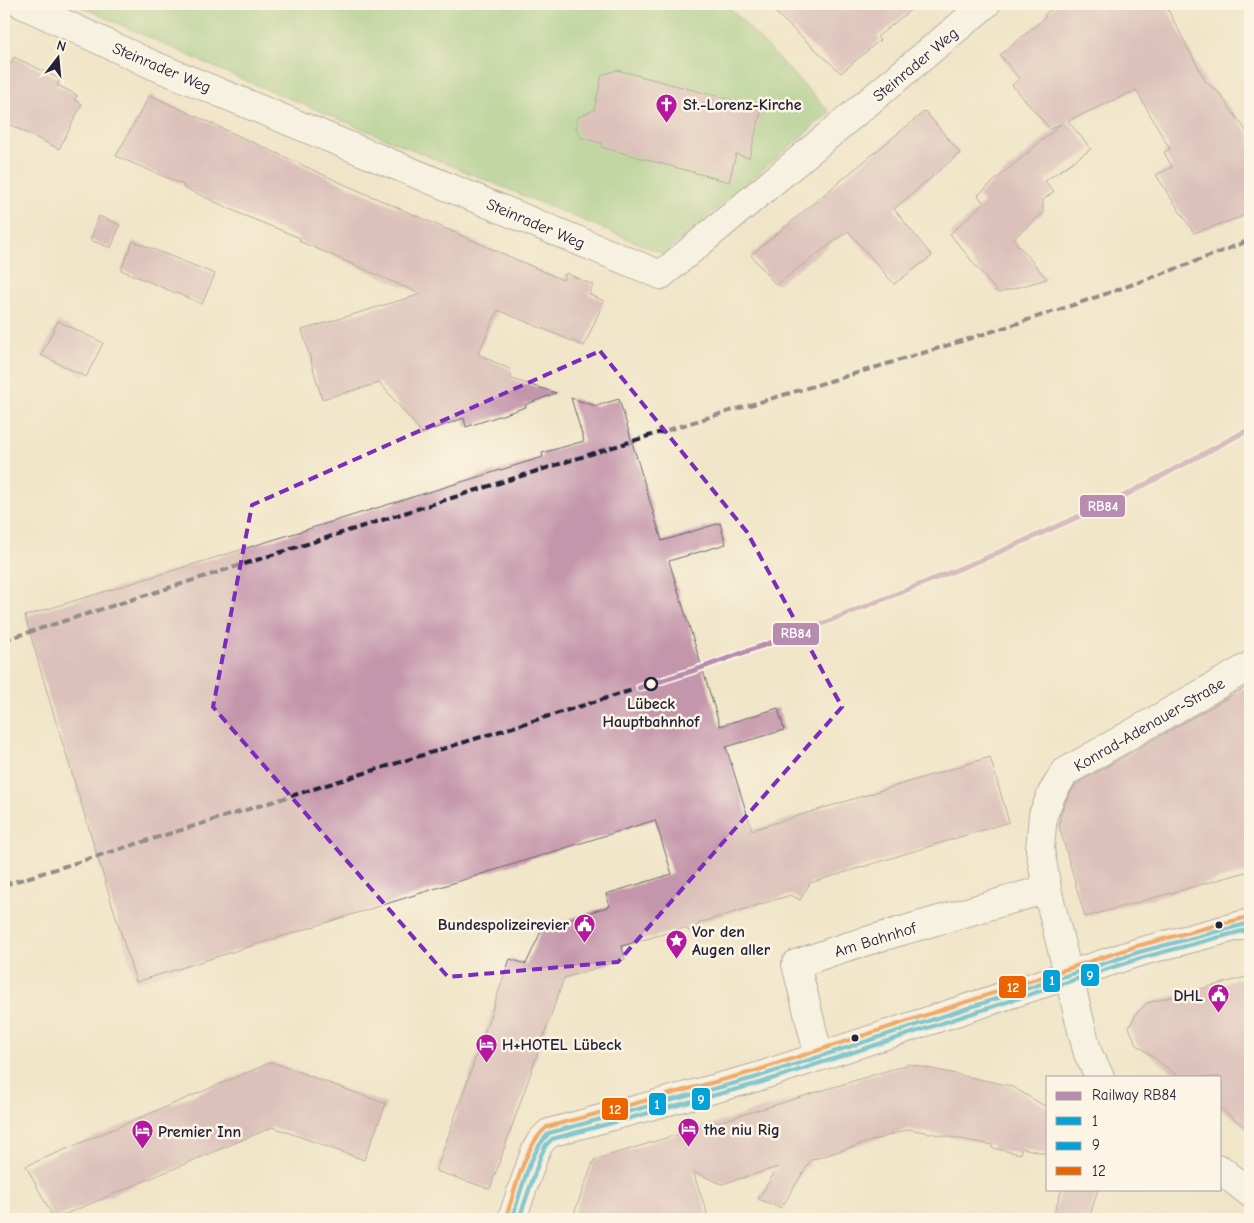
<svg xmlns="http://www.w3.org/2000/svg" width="1254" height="1223" font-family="'Comic Neue',sans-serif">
	<rect width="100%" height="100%" fill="#fcf5e5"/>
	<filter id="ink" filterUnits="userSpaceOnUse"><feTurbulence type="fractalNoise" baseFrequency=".02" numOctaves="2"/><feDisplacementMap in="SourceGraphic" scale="10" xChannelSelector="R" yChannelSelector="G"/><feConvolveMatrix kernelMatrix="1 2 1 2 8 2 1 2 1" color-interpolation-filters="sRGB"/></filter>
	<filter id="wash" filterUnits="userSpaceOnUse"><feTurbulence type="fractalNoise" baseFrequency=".0096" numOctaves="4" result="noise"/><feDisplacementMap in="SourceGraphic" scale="20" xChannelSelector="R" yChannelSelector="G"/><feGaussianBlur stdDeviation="1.12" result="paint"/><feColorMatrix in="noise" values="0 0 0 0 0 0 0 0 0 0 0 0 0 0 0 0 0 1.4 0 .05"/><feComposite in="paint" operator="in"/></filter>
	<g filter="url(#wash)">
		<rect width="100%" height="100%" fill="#f0e5c8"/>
		<path fill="#8bc478" stroke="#56735a" d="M75,4H726L830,112L664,254L225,72Z"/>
		<g id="blocks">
			<path fill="#c496ab" d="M766,4H918L877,37L880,40L841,73Z
				M1058,4H1165L1206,82L1219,93L1250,136V214L1194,233L1156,175L1172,167L1164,152L1170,149L1136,90L1068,121L1091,149L1045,181L1054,191L1043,200V213L1013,239L1047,279L998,293L950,234L984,203L978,195L1061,124L1050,129L1012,85L1019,79L1000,55L1046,17L1044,15Z
				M14,57L60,79L57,85L77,95L75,100L82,104L59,149L4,122V77Z
				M617,70L762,108L749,158L736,154L729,182L601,147L602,143L581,138L576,128L578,117L594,110L602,75Z
				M150,95L339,182L563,280L566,273L593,285L589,294L604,301L584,346L498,310L478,354L509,369L512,379L556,393L525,405L526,407L466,427L464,418L422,433L380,383L322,399L302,330L421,294L299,241L300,238L243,215L183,187L184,185L116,156Z
				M925,111L960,153L894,209L932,256L894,284L848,231L776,285L751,255Z
				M99,216L120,225L111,248L90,240Z
				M133,241L215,274L202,304L121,270Z
				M58,321L103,343L86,377L41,355Z
				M571,398L596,406L619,399L662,541L720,523L726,544L669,561L720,726L778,708L784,730L726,747L752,830L990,757L1009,822L810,883L800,900L791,895L699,923L693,933L684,928L622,946L625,959L564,978L490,1189L436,1171L510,959L526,964L543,927L610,906L606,894L672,874L655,820L136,982L50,702L25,616L543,457L542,453L584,441Z
				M1250,685V871L1085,917L1059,826L1061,813L1066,800L1076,784Z
				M1250,976V1131L1220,1108V1077H1179L1136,1044L1129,1027L1136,1014L1147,1003Z
				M272,1062L386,1104L364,1160L273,1127L54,1219L26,1166Z
				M909,1064L1011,1086L1048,1108V1154L1022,1148L1020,1154L992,1148V1145L909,1129L811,1160L781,1208L758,1199L778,1167L722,1184L693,1172L709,1219H572L594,1160Z
				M1062,1189H1098L1089,1219H1052Z"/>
		</g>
	</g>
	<g filter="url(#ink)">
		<use href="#blocks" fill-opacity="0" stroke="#6a666c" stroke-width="1"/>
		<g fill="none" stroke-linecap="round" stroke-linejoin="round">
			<defs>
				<path id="street" d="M22,4L153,65L661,275L986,4
					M819,1057L796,964L846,947L1047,889
					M1100,1077L1088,1054L1047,889L1040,849L1043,815L1052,793L1065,772L1250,666
					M1220,1169L1250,1193
					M512,1219L535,1152L541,1141L549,1133L754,1078L1139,952L1250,923"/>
			</defs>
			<use href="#street" stroke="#6a666c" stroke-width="30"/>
			<use href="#street" stroke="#fff" stroke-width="28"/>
			<path stroke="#22223b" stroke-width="4" stroke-dasharray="8 4" stroke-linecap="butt" d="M4,640C236,567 468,492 700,420C885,364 1072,312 1250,240
				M4,885L639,688"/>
			<defs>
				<path id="bus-1" d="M512,1219C521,1192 529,1153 549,1133L754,1078L1139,952L1250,923"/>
				<path id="bus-2" d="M519,1219L541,1155L546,1145L552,1139L756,1084L1141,958L1250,929"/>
				<path id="bus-3" d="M506,1217C515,1191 525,1144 547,1127L752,1072L1137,946L1248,917"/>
			</defs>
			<use href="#bus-1" stroke="#fcf5e5" stroke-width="8"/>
			<use href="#bus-2" stroke="#fcf5e5" stroke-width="8"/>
			<use href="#bus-3" stroke="#fcf5e5" stroke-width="8"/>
			<use href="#bus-1" stroke="#03a2d8" stroke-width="4"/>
			<use href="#bus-2" stroke="#03a2d8" stroke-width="4"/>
			<use href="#bus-3" stroke="#ec6400" stroke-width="4"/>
			<defs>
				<path id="rail-1" d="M639,688L698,669L814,627L986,558L1118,499L1250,429"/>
			</defs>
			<use href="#rail-1" stroke="#fcf5e5" stroke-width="9"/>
			<use href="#rail-1" stroke="#b88caf" stroke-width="5"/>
		</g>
	</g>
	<path d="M0 0H1254V1223H0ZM600,351L747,532L842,707L618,962L448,977L213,707L252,505Z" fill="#f0e5c8" fill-opacity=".55" fill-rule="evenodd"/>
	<path fill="none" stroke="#7b2cbf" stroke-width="4" stroke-dasharray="10 6" stroke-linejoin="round" d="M600,351L747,532L842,707L618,962L448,977L213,707L252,505Z"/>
	<defs>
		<symbol id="church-pin" viewBox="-11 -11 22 30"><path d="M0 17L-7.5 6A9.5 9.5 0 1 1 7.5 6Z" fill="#b5179e" stroke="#fcf5e5"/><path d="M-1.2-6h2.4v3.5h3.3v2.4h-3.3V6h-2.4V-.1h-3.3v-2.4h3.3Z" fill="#fff"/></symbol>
		<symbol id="civic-pin" viewBox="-11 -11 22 30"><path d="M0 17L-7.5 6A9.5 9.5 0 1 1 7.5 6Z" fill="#b5179e" stroke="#fcf5e5"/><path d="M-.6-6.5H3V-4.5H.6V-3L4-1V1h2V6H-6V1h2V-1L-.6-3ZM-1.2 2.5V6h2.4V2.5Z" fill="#fff"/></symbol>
		<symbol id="sight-pin" viewBox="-11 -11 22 30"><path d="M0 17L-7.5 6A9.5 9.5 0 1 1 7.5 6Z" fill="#b5179e" stroke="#fcf5e5"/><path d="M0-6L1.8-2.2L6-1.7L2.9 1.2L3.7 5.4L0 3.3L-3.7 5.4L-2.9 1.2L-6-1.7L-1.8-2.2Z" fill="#fff"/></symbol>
		<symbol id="hotel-pin" viewBox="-11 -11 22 30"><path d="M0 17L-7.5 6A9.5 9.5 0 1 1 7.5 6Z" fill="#b5179e" stroke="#fcf5e5"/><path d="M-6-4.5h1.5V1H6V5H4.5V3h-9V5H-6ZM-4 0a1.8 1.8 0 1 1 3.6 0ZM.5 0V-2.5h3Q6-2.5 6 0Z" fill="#fff"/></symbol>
	</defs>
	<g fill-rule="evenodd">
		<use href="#church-pin" x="654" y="92" width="25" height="34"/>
		<use href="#civic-pin" x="572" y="912" width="25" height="34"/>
		<use href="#sight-pin" x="664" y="928" width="25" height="34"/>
		<use href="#civic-pin" x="1206" y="982" width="25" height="34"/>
		<use href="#hotel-pin" x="474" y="1032" width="25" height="34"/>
		<use href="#hotel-pin" x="676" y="1116" width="25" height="34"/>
		<use href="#hotel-pin" x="130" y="1118" width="25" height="34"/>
	</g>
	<circle fill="#fcf5e5" stroke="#22223b" stroke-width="2.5" cx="651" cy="684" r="6"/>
	<g fill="#22223b" stroke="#fcf5e5" stroke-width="2">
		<circle cx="1219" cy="925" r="4.5"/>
		<circle cx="855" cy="1038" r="4.5"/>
	</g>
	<g text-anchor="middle" stroke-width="5" stroke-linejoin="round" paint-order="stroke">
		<g font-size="16" fill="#22223b" stroke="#fcf5e5">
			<text transform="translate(915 64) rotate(-40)" y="6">Steinrader Weg</text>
			<text transform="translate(162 67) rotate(23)" y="6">Steinrader Weg</text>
			<text transform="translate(536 223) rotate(23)" y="6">Steinrader Weg</text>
			<text transform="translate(1149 724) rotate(-30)" y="6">Konrad-Adenauer-Straße</text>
			<text transform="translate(875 939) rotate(-17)" y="6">Am Bahnhof</text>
		</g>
		<g font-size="16" font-weight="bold" fill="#22223b" stroke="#fcf5e5" text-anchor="start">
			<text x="683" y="110">St.-Lorenz-Kirche</text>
			<text x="569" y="930" text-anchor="end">Bundespolizeirevier</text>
			<text x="692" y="937">Vor den<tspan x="692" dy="18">Augen aller</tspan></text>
			<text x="1203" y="1001" text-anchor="end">DHL</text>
			<text x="502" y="1050">H+HOTEL Lübeck</text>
			<text x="704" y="1135">the niu Rig</text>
			<text x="158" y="1137">Premier Inn</text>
		</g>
		<g font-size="16" font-weight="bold" fill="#22223b" stroke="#fcf5e5">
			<text x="651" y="709">Lübeck<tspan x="651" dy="18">Hauptbahnhof</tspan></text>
		</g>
	</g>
	<g stroke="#fcf5e5" stroke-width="2">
		<rect x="1079" y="494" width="47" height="24" rx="5" fill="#b88caf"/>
		<rect x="772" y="622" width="48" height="24" rx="5" fill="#b88caf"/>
		<rect x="1080" y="963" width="20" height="24" rx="5" fill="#03a2d8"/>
		<rect x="1042" y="969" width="19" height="24" rx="5" fill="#03a2d8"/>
		<rect x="998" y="975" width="29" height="24" rx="5" fill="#ec6400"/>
		<rect x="691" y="1087" width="20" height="24" rx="5" fill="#03a2d8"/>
		<rect x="648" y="1092" width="19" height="24" rx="5" fill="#03a2d8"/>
		<rect x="601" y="1097" width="28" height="24" rx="5" fill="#ec6400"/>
	</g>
	<g font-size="14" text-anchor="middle" font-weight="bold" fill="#fff">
		<text x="1103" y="511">RB84</text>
		<text x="796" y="638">RB84</text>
		<text x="1090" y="980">9</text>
		<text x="1052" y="985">1</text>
		<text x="1013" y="992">12</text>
		<text x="701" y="1104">9</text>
		<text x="657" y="1109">1</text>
		<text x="615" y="1114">12</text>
	</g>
	<rect width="1254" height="1223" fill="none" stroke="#fcf5e5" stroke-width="20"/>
	<rect x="1046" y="1076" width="175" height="115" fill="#fcf5e5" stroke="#a5a1a1"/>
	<rect x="1056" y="1092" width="25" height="8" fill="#b88caf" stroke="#a5a1a1"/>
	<text x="1092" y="1100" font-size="15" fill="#22223b">Railway RB84</text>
	<rect x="1056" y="1117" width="25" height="8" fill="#03a2d8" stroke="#a5a1a1"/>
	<text x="1092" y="1126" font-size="15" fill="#22223b">1</text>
	<rect x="1056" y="1142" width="25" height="8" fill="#03a2d8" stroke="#a5a1a1"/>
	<text x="1092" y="1150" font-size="15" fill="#22223b">9</text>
	<rect x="1056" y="1167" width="25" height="8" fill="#ec6400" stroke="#a5a1a1"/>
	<text x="1092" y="1176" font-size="15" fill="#22223b">12</text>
	<g transform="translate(58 58) rotate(16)" stroke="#fcf5e5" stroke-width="4" paint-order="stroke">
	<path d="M0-4L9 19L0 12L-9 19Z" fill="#22223b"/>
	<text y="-8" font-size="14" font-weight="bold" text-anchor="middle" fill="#22223b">N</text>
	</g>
</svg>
